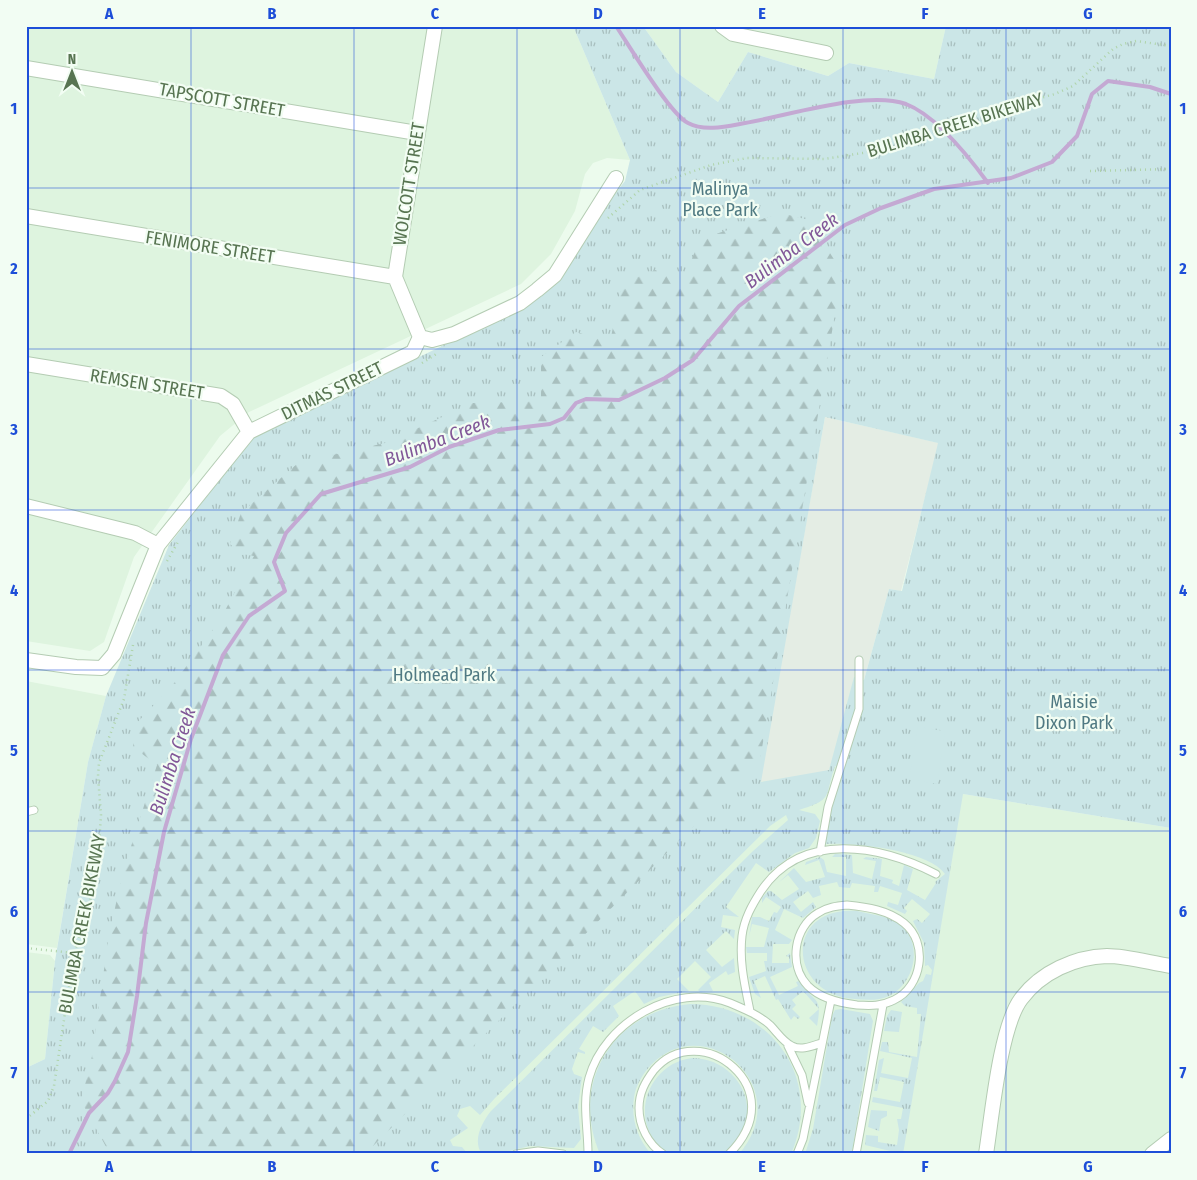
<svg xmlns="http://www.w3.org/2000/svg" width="1197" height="1180" font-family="'Fira Sans Condensed',sans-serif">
	<defs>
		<pattern id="grass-tufts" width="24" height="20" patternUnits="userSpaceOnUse" patternTransform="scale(1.25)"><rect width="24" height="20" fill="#cbe6e7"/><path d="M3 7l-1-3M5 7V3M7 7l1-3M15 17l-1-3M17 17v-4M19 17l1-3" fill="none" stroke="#a8bfbe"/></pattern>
		<pattern id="forest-firs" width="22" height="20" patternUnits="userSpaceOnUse" patternTransform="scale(1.25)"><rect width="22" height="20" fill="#cbe6e7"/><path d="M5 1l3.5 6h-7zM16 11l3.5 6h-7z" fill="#a8bfbe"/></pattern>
	</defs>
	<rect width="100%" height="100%" fill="#ecfbed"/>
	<path fill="#def4df" d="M26,26H573L630,160L607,158L593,163L585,174L575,211L551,254L521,284L249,412L220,436L134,557L104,642L90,651L26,641Z
		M643,26H946L934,79L849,63L828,76L748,52L718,102L676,72Z
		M854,677L963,794L1171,828V1154H379Z
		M26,681L106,696L88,762L57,948L26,944Z
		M26,952L50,955L55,961L45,1059L26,1068Z"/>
	<path fill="#e4ede4" d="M825,417L939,443L901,591L889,589L864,680L854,677L829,771L760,782Z"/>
	<path fill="url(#grass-tufts)" fill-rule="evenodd" d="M573,26H643L676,72L718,102L748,52L828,76L849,63L934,79L946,26H1171V828L963,794L903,1154L865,1145L866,1135L878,1136V1142L897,1145L899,1130L897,1119H901L903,1108L872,1102L873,1097L900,1102L904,1082L880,1077L877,1091H874L879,1060L884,1058L881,1073L908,1078L912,1058L880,1051L882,1042H888L889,1052L917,1057L921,1014H917V1008L905,1006L901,1002L919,983L923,981L926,974L931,975L932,970L928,965L925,966L924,943L913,921L917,919L922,923L930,914L912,899L904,908L907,911L905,914L887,906L888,902L898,905L902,893L880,886L878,892H874L875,886L852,883L850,888L839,887L837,882L819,886L821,895L813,898L808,891L793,902L801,912L813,902L816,907L803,918L784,909L775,930L792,940L789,944H773L772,963H789V957L786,956L790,953L792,967L770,977L779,995L798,986L796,982L799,981C814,1004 823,994 817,1026L809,1018L819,1009L803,991L792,1000L796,1005L792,1009L800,1017L798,1019L794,1016L791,1020L778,999L776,1000L765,976L754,981L761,998L755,994L749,977L766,971L764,961H767V953H747L746,947H764L769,928L752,924L749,937L752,917H760L769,921L774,912L777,913L781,907L766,897L762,903V898L768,891H771L782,900L799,889L788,875L778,883L794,868L806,882L825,877L819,860L805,865L806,862L820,857L824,860L827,872L846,876V857H832L835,854L852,855L853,873L872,879L876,861L863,859L866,857L882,859L880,876L893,880L892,883L899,886L904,865L913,869L907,890L925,900L936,883L935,882L945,874C929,850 852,842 825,844V836L842,769L835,766C824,798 834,799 799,810L815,814L820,821L816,838L809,848L795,853L769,872L756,863L726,907L739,917L723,915L721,927L735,930L734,939L726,931L706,950L722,967L734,958L735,972L728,975L726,971L709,983L713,991L700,992L698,990L711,977L695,961L677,979L689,991L659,997L644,1004L635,991L613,1006L619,1016L603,1032L593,1026L579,1049L585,1052V1054L578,1052L572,1069L574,1074L582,1077L578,1107L581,1139L574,1148L530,1146L497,1154H482C472,1141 482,1122 491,1111L753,851L788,820L786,815L770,826L495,1098L480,1115L470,1106L460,1109L457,1116L468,1128L450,1140L453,1146L462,1147L468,1154H26V1068L45,1059L55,961L88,762L106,696L169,545L253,437L525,306L625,181L630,160ZM825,417L938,443L902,591L889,589L864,680L854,677L829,770L761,782Z
		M857,911C869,914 883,915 894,921C925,937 917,982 889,996C879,1001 866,1000 855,999C786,994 784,905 857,911Z
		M691,1004C771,1005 824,1078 791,1154H739C797,1086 705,1010 652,1064C643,1073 636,1085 634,1097C631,1119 637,1138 651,1154H600C569,1083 614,1010 691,1004Z
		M841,1009L870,1014L873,1021L853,1146L851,1154H805L813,1129L832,1016L835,1010Z
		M891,1010L902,1012L899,1032L884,1031L887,1016Z
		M692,1058C737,1058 767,1110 732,1145C729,1148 725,1153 720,1154C705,1157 685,1154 670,1154C626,1128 644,1064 692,1058Z
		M871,1110L887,1111V1116L881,1119L879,1131L868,1127Z"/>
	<path fill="url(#forest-firs)" d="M781,213L809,220L842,272L760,760L365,1154H110L81,1101L92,1056L108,941L118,894L127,859L157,765L133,747V727L172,686L220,620L254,556L242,554L230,544L241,513L298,463L385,443L473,403L541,401V357L576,332L610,342L622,283L656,270L683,281L700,239Z"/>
	<path fill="#cbe6e7" d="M918,727L945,731L937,784L909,779Z"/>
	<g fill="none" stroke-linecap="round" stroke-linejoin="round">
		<path stroke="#c4a9d3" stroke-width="4" d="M616,26C630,47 670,114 688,123C705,132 728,126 745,123C787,116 866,90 906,104C937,116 969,157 988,183
			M69,1154L89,1113L108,1093L115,1081L128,1052L137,996L146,923L164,832L191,739L223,655L249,616L285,591L274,562L286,533L321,494L410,467L449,447L499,430L550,424L564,418L576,403L586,399L619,400L665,378L693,360L739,306L845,225L881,208L934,189L1011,178L1052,162L1077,136L1092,94L1108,81L1150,87L1171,94"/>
		<defs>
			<path id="service" d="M26,812L34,810
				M820,852L828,807L859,709V660
				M847,905C867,907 888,910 904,923C929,943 922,987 894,1000C882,1006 871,1006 857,1005C840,1003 821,999 808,986C788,965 794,927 818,913C827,907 837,906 847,905Z
				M750,1011C745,986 739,962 742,936C744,919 752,905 761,891C802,830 880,845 936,874
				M788,1046L802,1075L808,1103
				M516,1154L538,1151L563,1154
				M588,1154C588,1128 582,1104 589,1078C604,1023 674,981 730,1003C744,1009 759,1015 770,1025C777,1032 783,1042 792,1046C801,1051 812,1046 821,1043
				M663,1154C648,1144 639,1126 639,1108C639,1093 645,1082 654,1070C700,1016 795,1089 729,1154
				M797,1154L803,1139L831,1000
				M856,1154L883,1005"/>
			<path id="minor" d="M722,26L733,34L826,53
				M26,68L417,133
				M26,216L395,277
				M420,337L395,277L435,26
				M26,364L221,396L233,404L249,432
				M26,506L135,533L158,545
				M26,660L76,667L102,668L114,654L158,545L249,432L413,352L420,337L432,340L454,334L520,303L537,290L555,275L616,178
				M986,1154C992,1116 1000,1027 1021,999C1041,972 1075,957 1107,956C1127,956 1151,963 1171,966
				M1152,1154L1171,1139"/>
		</defs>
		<use href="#service" stroke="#b4ccb3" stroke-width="9"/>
		<use href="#minor" stroke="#b4ccb3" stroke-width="16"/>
		<path stroke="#afd3a9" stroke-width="2.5" stroke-dasharray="1 4" stroke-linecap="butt" d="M1090,171L1171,169
			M608,218L640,190L711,165L747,158L824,159L888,149L977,115L1055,94L1073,86L1113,49L1123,44L1136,41L1171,46
			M422,363L438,353
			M167,561L178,542
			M26,948L74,953
			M26,1119L48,1101L54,1086L74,953L89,909L99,845L101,815L98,776L99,763L124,699L133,645"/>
		<use href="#service" stroke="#fff" stroke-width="7"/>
		<use href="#minor" stroke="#fff" stroke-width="14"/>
	</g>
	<path fill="none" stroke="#1d4ed8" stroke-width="1" stroke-opacity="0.55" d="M191,26V1154M354,26V1154M517,26V1154M680,26V1154M843,26V1154M1006,26V1154M26,188H1171M26,349H1171M26,510H1171M26,670H1171M26,831H1171M26,992H1171"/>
	<g text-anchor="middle" stroke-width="4.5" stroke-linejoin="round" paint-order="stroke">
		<g font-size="18" fill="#577451" stroke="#f2fdf3">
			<text transform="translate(222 100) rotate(10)" y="6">TAPSCOTT STREET</text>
			<text transform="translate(955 125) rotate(-17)" y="6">BULIMBA CREEK BIKEWAY</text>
			<text transform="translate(409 184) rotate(-81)" y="6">WOLCOTT STREET</text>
			<text transform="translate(210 247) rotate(9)" y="6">FENIMORE STREET</text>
			<text transform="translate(147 384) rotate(9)" y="6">REMSEN STREET</text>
			<text transform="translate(332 391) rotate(-26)" y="6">DITMAS STREET</text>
			<text transform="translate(82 924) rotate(-79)" y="6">BULIMBA CREEK BIKEWAY</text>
		</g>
		<g font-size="18" fill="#507a83" stroke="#f2fdf3">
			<text x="720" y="195">Malinya<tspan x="720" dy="21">Place Park</tspan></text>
			<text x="444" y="681">Holmead Park</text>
			<text x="1074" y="708">Maisie<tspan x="1074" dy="21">Dixon Park</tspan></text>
		</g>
		<g font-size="19" font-style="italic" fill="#815798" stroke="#f2fdf3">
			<text transform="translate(791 250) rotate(-37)" y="7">Bulimba Creek</text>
			<text transform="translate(437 440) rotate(-21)" y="7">Bulimba Creek</text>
			<text transform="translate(172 761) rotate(-72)" y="7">Bulimba Creek</text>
		</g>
	</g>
	<rect width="1197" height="1180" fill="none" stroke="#f2fdf3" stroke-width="55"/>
	<g transform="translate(72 72)" stroke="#f2fdf3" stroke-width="4" paint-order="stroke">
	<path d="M0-4L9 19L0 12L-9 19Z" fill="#577451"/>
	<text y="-8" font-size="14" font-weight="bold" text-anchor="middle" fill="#577451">N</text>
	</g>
	<rect x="28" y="28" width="1142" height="1124" fill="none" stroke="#1d4ed8" stroke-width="2"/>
	<g font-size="16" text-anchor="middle" font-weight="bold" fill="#1d4ed8">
		<text x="109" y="19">A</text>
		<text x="272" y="19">B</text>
		<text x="435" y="19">C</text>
		<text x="598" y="19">D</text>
		<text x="762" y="19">E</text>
		<text x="925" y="19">F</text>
		<text x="1088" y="19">G</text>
		<text x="14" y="114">1</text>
		<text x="1183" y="114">1</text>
		<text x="14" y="274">2</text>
		<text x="1183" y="274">2</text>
		<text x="14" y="435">3</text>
		<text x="1183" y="435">3</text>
		<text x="14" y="596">4</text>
		<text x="1183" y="596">4</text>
		<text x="14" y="756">5</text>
		<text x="1183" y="756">5</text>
		<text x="14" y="917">6</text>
		<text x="1183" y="917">6</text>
		<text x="14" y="1078">7</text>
		<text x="1183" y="1078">7</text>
		<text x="109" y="1172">A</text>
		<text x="272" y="1172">B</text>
		<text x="435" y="1172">C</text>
		<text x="598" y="1172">D</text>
		<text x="762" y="1172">E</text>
		<text x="925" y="1172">F</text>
		<text x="1088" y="1172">G</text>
	</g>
</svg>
